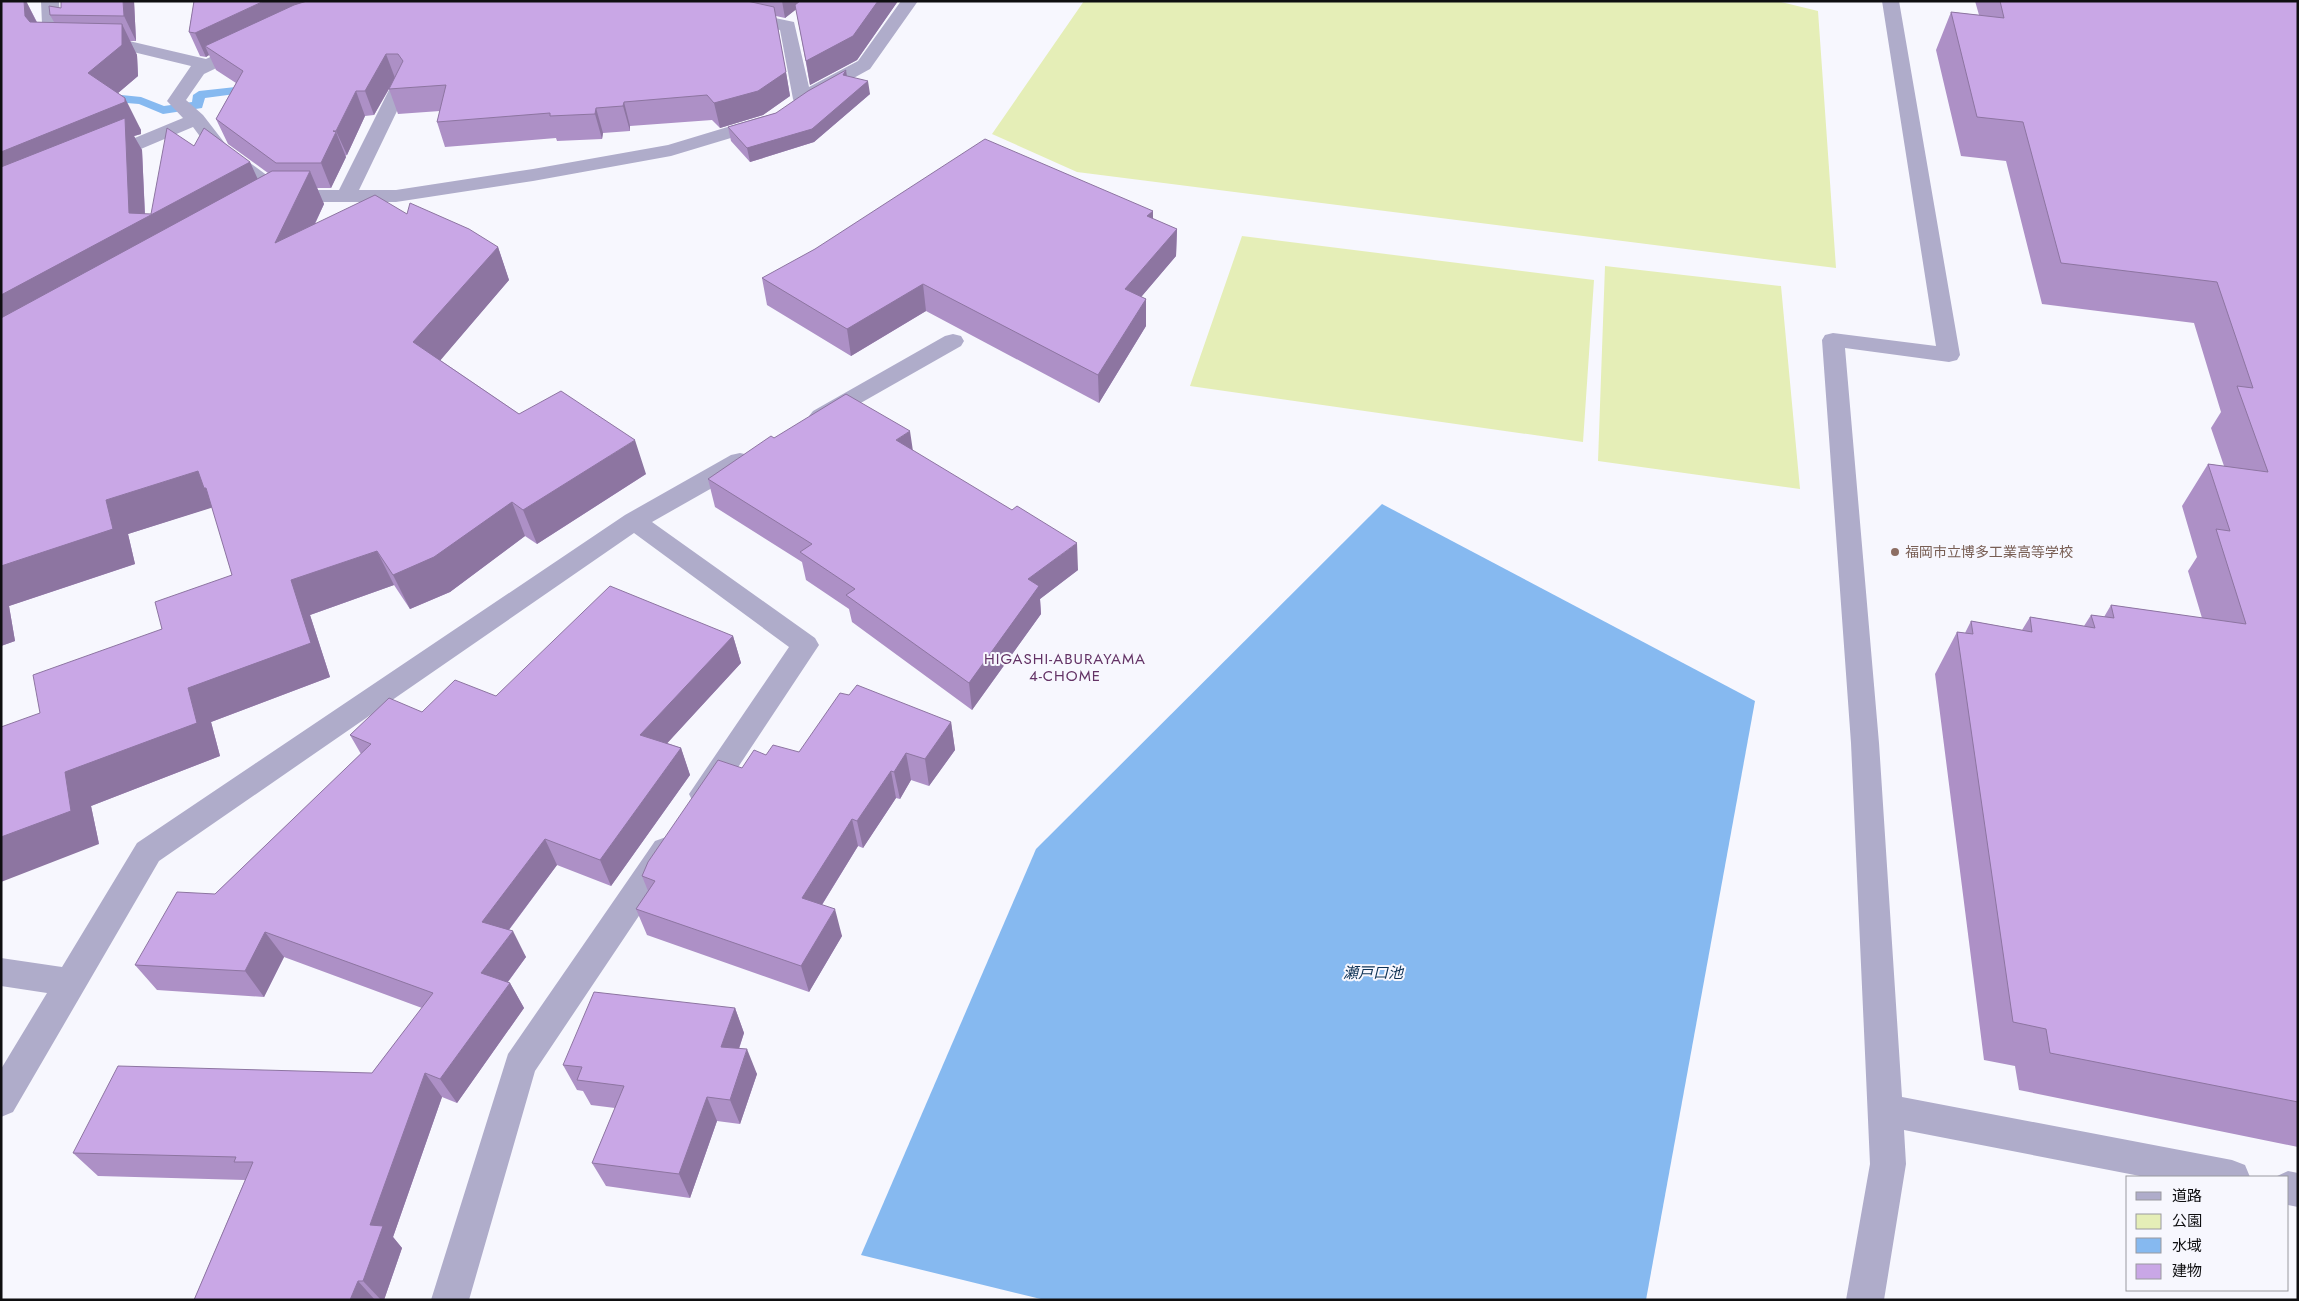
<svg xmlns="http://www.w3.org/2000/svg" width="2299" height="1301" font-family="Jost,'Noto Sans JP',sans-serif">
	<rect width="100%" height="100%" fill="#f7f7fe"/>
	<path fill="#e5eeb7" d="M1084,1H1777L1818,11L1836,268L1077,172L992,134Z
		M1242,236L1594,280L1583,442L1190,386Z
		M1605,266L1781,286L1800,489L1598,461Z"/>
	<path fill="#86b9f0" d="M1382,504L1755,701L1646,1300H1045L861,1255L1036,849Z"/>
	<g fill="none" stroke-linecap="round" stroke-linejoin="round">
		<path fill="#86b9f0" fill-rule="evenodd" d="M254,85L260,89L258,91L205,98L202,108L163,114L139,104L102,101L96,97L102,93L141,97L164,106L192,102L193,95L199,91Z"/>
		<path fill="#afacca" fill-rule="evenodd" d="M41,1H59L61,42L129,41L206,59L240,43H252L255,47L252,51L204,74L186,100L203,115L227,146L287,190H339L392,84L395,80H407L410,84L359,190H396L533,169L668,145L764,116L771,118L773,122L771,126L671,156L533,181L396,202H282L275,200L213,154L193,127L110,162H96L93,158L96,154L183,118L167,101L191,66L129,51H46L43,47Z
			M901,1H918L870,69L821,96L811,97L809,103H795L793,99L780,30L735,20L732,16L735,12L741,11L794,22L809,87L858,61Z
			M1882,1H1899L1960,355L1957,360L1949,362L1845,348L1879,743L1902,1097L2232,1160L2245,1165L2250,1177H2145L1904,1130L1906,1164L1884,1300H1846L1870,1164L1851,743L1822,340L1825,335L1833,333L1936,346Z
			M953,334L961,336L964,341L961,346L829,421L821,423L813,421L809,416L813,411L945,336Z
			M740,453L749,455L752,461L749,467L652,522L815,638L819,645L715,802L704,806L693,802L689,794L789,647L634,533L159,861L13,1112L1,1117V1069L47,993L1,986V958L62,967L137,843L625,515L731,455Z
			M666,837L677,841L681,850L677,859L535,1071L469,1300H431L508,1054L655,841Z
			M2288,1171L2298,1173V1207L2288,1205V1177H2275Z"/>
	</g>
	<path fill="#ad90c6" d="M1,1H26L37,22H54L50,15L61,8L134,1L136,41H130L137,55L138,76L118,93L141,130V134L134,136L142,150L145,214H151L194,146L250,162L257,179L268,173L228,144L216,119L236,83L216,70L209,55L206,57L200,56L189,32L194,1H898L857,60L810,85L796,9L785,18L776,16L790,96L763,115L720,128L712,120L630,126V131L603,133L602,139L557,141L556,138L445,147L437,122L440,111L398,114L389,89L374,115L365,116L347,155L345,156L346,157L331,188H317L324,204L315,224L407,214L498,247L509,280L440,360L519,414L646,474L537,544L525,536L450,592L410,609L394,585L310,615L330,677L211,722L220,756L91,806L99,844L40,713L162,629L232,575L212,507L128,534L135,564L9,606L15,641L1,646Z
		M1975,1H2298V1147L2019,1090L2015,1066L1984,1060L1935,674L1957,632L1965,633L1971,621L2022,630L2030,617L2084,626L2091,615L2104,617L2111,605L2202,618L2188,571L2197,557L2182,506L2208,464L2224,466L2211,428L2221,412L2194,323L2042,304L2006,161L1961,156L1936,50L1951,12L1979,15Z
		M847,76L870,94L814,142L750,162L731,141L728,127L776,113Z
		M1153,211V219L1177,229L1176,256L1141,297L1146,299V326L1099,403L926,311L851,356L767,305L762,278Z
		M774,438L913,451L1078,570L1040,599L1041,614L972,710L852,622L849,609L806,580L802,562L715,507L708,479Z
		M733,636L741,663L667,743L681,748L690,775L611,886L557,865L509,930L526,957L508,982L510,983L524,1008L457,1103L442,1097L393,1237L402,1248L384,1300H194L245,1180L98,1176L73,1153L372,1073L422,1008L284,957L264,997L157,990L135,965L215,894L361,754L350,735L422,712L496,696Z
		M951,722L955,750L929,786L911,780L900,799L896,798L863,848L858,846L822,905L842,936L809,992L647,935L636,909L648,891L642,876L742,768L766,755L799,752Z
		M735,1008L744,1033L739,1049L757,1074L740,1124L717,1121L690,1198L606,1186L592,1163L615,1108L591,1105L583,1091L577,1090L563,1065Z"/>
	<path fill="#8d75a1" d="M24,1H26L40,29L41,47L25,16Z
		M123,1H134L136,41L124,16Z
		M264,1H342L205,46L209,55L206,57L195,33Z
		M782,1H807L785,18Z
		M878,1H898L857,60L810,85L806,61Z
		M122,24L137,55L138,76L104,105L88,73Z
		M386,54L395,78L374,115L365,91Z
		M846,70L848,83L843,75Z
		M786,72L790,96L763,115L720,128L714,103Z
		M868,81L870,94L814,142L750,162L747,148Z
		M356,91L365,116L347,155L336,131Z
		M125,98L141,130V134L134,136L142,150L145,218L250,162L265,195L1,341V295L129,213L1,192V152Z
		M624,102L630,126V131L623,106Z
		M596,108L603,133L602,139L595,114Z
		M336,132L346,157L331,188L321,163Z
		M310,171L324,204L290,276L275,243Z
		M1153,211V237L1147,216Z
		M1177,229L1176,256L1125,316V289Z
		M498,247L509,280L427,376L413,342Z
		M923,284L926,311L851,356L847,329Z
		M1146,299V326L1099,403L1098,375Z
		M910,431L914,458L896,440Z
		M635,440L646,474L537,544L523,510Z
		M198,471L214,507L128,534L135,564L9,606L15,641L1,646V566L106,500Z
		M512,502L525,536L450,592L410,609L393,575Z
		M1077,543L1078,570L1040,599L1041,614L972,710L969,683L1028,579Z
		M377,551L394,585L310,615L330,677L211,722L220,756L91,806L99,844L1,882V837L65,772L188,688L291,580Z
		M733,636L741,663L650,762L640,735Z
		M951,722L955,750L929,786L925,759Z
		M681,748L690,775L611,886L600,860Z
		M906,753L911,780L900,799L894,772Z
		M891,771L896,798L863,848L857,821Z
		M852,819L858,846L810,924L802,898Z
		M545,839L557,865L496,947L482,922Z
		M835,909L842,936L809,992L801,966Z
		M513,931L526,957L496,998L481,973Z
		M265,932L284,957L264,997L245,971Z
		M510,983L524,1008L457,1103L440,1079Z
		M735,1008L744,1033L731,1072L721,1047Z
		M747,1049L757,1074L740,1124L730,1100Z
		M425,1073L442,1097L393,1237L402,1248L384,1300H381L363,1281L370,1225Z
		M707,1097L717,1121L690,1198L679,1174Z
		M358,1281L375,1300H350Z"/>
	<path fill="#c9a7e6" stroke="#8d75a1" d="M1,1H24L25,16L30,22L122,24V45L88,73L125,98V102L1,152Z
		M61,1H123L124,16L50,15L49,6L61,8Z
		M194,1H264L195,33L189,32Z
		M307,1H747L774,7L786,72L758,91L714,103L707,95L624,102L623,106L596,108L595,114L550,116V113L437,122L446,85L389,89L403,61L398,54H386L365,91H356L336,131H333L336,132L321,163H276L216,119L243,71L205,46L294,5Z
		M800,1H878L853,36L806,61L795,5Z
		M2000,1H2298V1102L2050,1053L2046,1029L2013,1022L1957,632L1973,634L1971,621L2032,632L2030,617L2095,628L2091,615L2114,618L2111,605L2246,624L2216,529L2230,531L2208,464L2268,472L2237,386L2253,388L2217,282L2061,263L2023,122L1977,117L1951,12L2004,18Z
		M846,70L843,75L868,81L812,129L747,148L728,127L776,113L808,91Z
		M125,118L129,213L151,214L167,128L194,146L204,128L250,162L1,295V167Z
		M985,139L1153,211L1147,216L1177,229L1125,289L1146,299L1098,375L923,284L847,329L762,278L815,249Z
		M272,171H310L275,243L375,195L407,214L410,203L469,229L498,247L413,342L519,414L561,391L635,440L523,510L512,502L434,557L393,575L377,551L291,580L311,643L188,688L197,723L65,772L71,811L1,837V727L40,713L33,675L162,629L155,602L232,575L206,488H204L198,471L106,500L113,529L1,566V318Z
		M846,394L910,431L896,440L1012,510L1017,506L1077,543L1028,579L1039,586L969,683L846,595L855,589L800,552L812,544L708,479L771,436L774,438Z
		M610,586L733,636L640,735L681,748L600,860L545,839L482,922L513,931L481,973L510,983L440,1079L425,1073L370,1225L383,1226L363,1281H358L350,1300H194L253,1162H234L236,1157L73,1153L118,1066L372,1073L433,993L265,932L245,971L135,965L177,892L215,894L371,744L350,735L389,698L422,712L455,680L496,696Z
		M857,685L951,722L925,759L906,753L894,772L891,771L857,821L852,819L802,898L835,909L801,966L636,909L655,881L642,876L648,862L718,760L742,768L754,750L766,755L773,745L799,752L840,693L849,695Z
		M594,992L735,1008L721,1047L747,1049L730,1100L707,1097L679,1174L592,1163L624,1086L577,1080L582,1067L563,1065Z"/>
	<circle fill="#8d6e63" stroke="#f7f7fe" stroke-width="2" cx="1895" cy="552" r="5"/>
	<g text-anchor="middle" stroke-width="4" stroke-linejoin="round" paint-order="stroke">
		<g font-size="14" fill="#785e54" stroke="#f7f7fe" text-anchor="start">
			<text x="1905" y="557">福岡市立博多工業高等学校</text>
		</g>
		<g font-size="15" letter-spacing="1" fill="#633265" stroke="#f7f7fe">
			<text x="1065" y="664">HIGASHI-ABURAYAMA<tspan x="1065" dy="17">4-CHOME</tspan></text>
		</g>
		<g font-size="15" font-style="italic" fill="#0d3154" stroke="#f7f7fe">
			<text x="1373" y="978">瀬戸口池</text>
		</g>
	</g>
	<rect width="2299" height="1301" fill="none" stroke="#0f0f11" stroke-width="5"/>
	<rect x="2126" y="1176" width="162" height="115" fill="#f7f7fe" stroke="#9a9a9f"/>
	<rect x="2136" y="1192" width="25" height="8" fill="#afacca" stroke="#9a9a9f"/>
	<text x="2172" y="1201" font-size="15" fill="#0f0f11">道路</text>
	<rect x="2136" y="1214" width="25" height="15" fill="#e5eeb7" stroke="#9a9a9f"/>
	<text x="2172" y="1226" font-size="15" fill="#0f0f11">公園</text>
	<rect x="2136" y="1238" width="25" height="15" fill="#86b9f0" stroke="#9a9a9f"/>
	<text x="2172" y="1251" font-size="15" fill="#0f0f11">水域</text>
	<rect x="2136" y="1264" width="25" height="15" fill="#c9a7e6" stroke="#9a9a9f"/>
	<text x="2172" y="1276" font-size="15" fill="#0f0f11">建物</text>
</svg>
